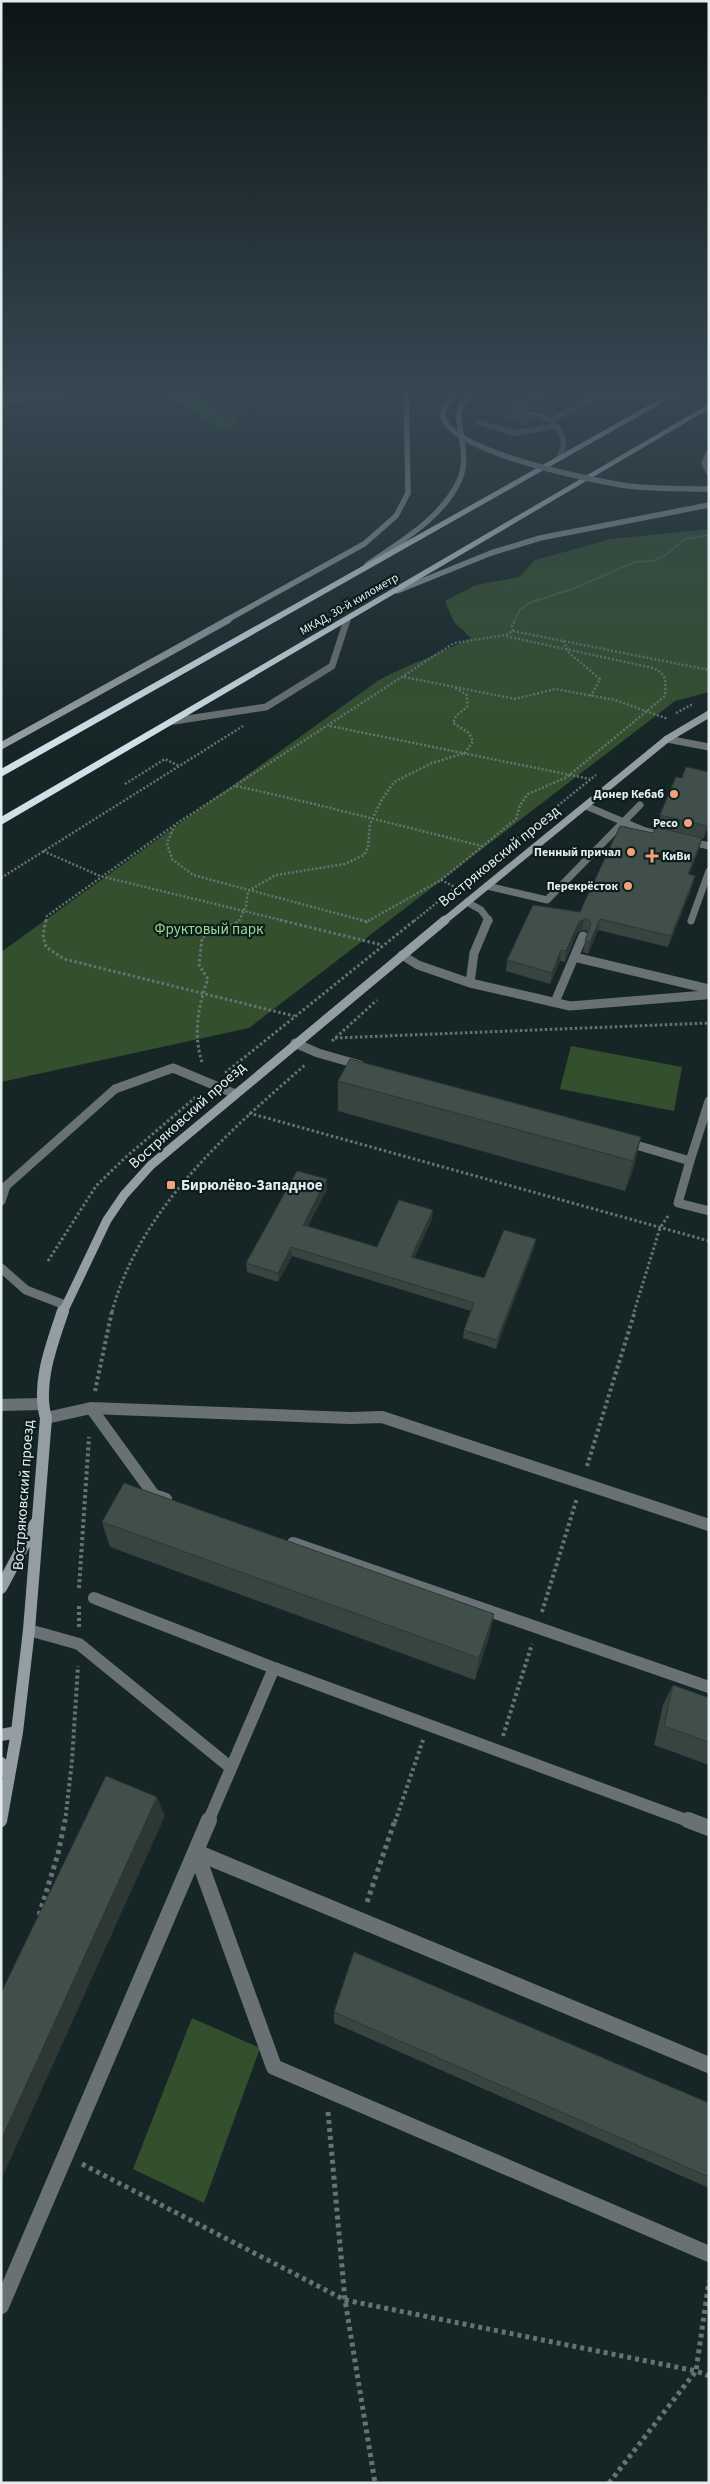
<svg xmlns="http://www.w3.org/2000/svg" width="710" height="2484" font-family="'Source Sans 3',sans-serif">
	<rect width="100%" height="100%" fill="#162627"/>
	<path fill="#334f2d" d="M1,390H72V397L44,403L29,399L1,405Z
		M709,529V692L675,701L249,1028L1,1082V952L379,680C409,664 441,653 471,638L454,622L445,601L476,585L519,577L535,560L611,539Z
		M571,1046L682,1067L674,1111L560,1089Z
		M192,2018L260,2048L204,2203L133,2169Z"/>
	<path fill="#2d5624" d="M157,390H188L237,422L232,428L221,429Z"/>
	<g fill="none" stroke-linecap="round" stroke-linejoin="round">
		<path stroke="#667374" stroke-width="2" stroke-dasharray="1 1" stroke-linecap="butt" d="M514,621L520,610L529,603L572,589L635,562L653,561L664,556L685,539L709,535"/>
		<path stroke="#667374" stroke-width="2.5" stroke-dasharray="2 2" stroke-linecap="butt" d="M513,631L709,670
			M563,641L569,653L600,679L591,696
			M404,677L515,699L555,689L615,700L668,719
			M676,713L693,704
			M330,726L590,779
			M125,784L165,759L179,766
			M236,786C319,804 400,826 482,846
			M175,825L167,843L172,859L193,875L365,921
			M43,851L100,876L285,921
			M1,878L243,726
			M441,880L455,887
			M46,921L47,916L176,824L454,643L506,635L513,631L512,626L515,620
			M239,921L246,906L248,891L276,875L345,864L364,855L368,847L370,824L381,801L394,782L432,763L465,753L473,741L469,733L453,723L456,716L467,707V695L455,688
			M368,921L441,880L516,819L520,805L528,794L567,777L665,696C666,681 667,674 653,668L505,636
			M414,921L596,775"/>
		<path stroke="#667374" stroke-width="3" stroke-dasharray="2.5 2.5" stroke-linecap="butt" d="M46,920L43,935L46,947L64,959L294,1016
			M280,920L382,945
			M360,920L367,922L370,920
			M335,1038L709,1023
			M332,1041L377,1000
			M202,1062C193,1035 198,1005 208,979L199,965L202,938C214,930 230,928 240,920
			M225,1073L415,920
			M249,1113L709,1241
			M48,1261L96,1186L127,1156L197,1096
			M112,1312C140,1208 227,1133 305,1065
			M634,1312L660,1228L668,1216"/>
		<path stroke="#667374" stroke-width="4" stroke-dasharray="3 3" stroke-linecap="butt" d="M95,1391L112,1311
			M587,1466L635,1311
			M79,1588L89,1437
			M79,1606V1628
			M542,1612L577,1498
			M503,1736L532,1644
			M65,1822L72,1761L78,1666
			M395,1822L423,1740"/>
		<path stroke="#667374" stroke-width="5" stroke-dasharray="4 4" stroke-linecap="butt" d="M367,1902L395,1820
			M39,1915L58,1854L65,1820
			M328,2112L345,2300L375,2483
			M82,2164L345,2300L696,2371L709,2281
			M609,2483L696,2371L709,2376"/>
		<path stroke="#6a7174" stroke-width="5.5" d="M546,390L510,408L551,420
			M573,390L596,397
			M1,404L53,390
			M478,422L514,433L556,426
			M558,459C568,442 563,434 551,420L596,397L648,395L680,390
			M346,621L347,619"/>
		<path stroke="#6a7174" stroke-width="7" d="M174,721L266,707L332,666L347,620
			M667,739L709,747
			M586,806L645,831L667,836
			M688,841L709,846
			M487,886L547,900L640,805
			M467,902L481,910L489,921
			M691,921L709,871"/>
		<path stroke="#6a7174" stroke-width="9" d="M402,955L418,965L470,983L570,1006L705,995
			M574,957L709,989
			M470,983L474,953L488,920
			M555,1002L583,936
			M295,1043L318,1053L360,1065
			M626,1142L690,1161L678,1203L709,1211
			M690,1161L709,1101
			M1,1201L6,1186L115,1089L173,1068L233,1093
			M1,1268L26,1290L65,1305"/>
		<path stroke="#6a7174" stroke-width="12" d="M1,1405L42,1404
			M91,1408L154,1495L166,1499
			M46,1418L91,1408L350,1418L382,1417L709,1525
			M293,1543L709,1687
			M94,1598L274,1668L208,1822
			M29,1630L79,1644L230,1767
			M274,1668L691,1822"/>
		<path stroke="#6a7174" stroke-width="16" d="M688,1820L709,1828
			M709,2065L196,1852L274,2067L709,2254
			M1,2306L209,1820"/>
		<path stroke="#939da3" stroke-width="5.5" d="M694,390L709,395
			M709,452L704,463L709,473
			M367,565C400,542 442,518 459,481C472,454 453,422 461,405C465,399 472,394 478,390
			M397,591L491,553L540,538L709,505
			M225,621L364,544L396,516L408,493L406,390"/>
		<path stroke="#939da3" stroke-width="7" d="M1,746L228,620
			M444,921L667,739L709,714"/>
		<path stroke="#939da3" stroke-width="9" d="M63,1312L107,1220L124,1195L151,1165L445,920"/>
		<path stroke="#939da3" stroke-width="12" d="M1,1588L35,1524
			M1,1735L17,1732
			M1,1763L9,1777
			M1,1821L17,1732L29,1630L46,1418C36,1384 52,1344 63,1311"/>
		<path fill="#d0e0e9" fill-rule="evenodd" d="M676,390H685L1,777V769Z
			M709,404V409L1,825V817Z"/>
		<path stroke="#939da3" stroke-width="5.5" d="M458,390C451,398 440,407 444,419C457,453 594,481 629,486C655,489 682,489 709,489"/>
	</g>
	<path fill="#374440" d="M544,393L578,401L570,405L559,402L558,411L551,415L523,407L524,396L544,395Z
		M501,414L540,422L528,426L501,418Z
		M709,772V829H708L703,839H702L699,849L689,875L692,887L668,947L598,930L588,954L583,952L585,941L588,933L586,930H582L577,933L565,962L560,961L550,984L506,971L507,960L580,912L653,833L658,828L660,815L682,778Z
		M338,1081L641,1137L634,1167L625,1191L338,1111Z
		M327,1179V1189L308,1226L377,1247L432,1219L414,1258L484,1278L536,1239L534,1248L496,1349L463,1338L464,1330L471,1311L292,1256L278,1282L247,1272L246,1263Z
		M102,1522L494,1614L489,1637L475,1680L110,1547Z
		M673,1685L709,1698V1765L654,1745L663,1705Z
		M334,2012L709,2103V2188L334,2023Z"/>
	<path fill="#2d3734" d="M579,397L578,401L570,405L571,401Z
		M559,400L558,411L551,415L552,404Z
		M541,418L540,422L528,426L529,422Z
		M709,820L708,829L703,839L707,826Z
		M702,838L699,849L685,885L688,874Z
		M695,876L692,887L668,947L671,936Z
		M584,919L582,930L577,933L565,962L566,951L579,922Z
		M600,919L598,930L588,954L590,942Z
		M561,950L560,961L550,984L552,973Z
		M641,1137L634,1167L625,1191L633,1161Z
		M327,1179V1189L304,1234L303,1225Z
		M433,1210L432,1219L411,1266V1257Z
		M536,1239L534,1248L496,1349L497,1340Z
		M291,1247L292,1256L278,1282V1273Z
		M494,1614L489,1637L475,1680L479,1658Z
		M157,1797L165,1816L1,2180V2140Z"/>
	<path fill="#404f4a" stroke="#2d3734" d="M551,390H555L579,397L571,401L544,393Z
		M532,392L559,400L552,404L524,396Z
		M511,409L541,418L529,422L501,414Z
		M686,767L709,772V820L707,826L660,815L676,777L682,778Z
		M620,826L653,833L656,827L702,838L688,874L695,876L671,936L600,919L590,942L585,941L591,924L588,919H584L579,922L566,951L561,950L552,973L507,960L533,905L580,912Z
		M350,1059L641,1137L633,1161L338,1081Z
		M297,1171L327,1179L303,1225L377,1247L399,1200L433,1210L411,1257L484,1278L504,1230L536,1239L497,1340L464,1330L474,1303L291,1247L278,1273L246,1263Z
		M124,1483L494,1614L479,1658L102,1522Z
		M673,1685L709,1698V1742L664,1726Z
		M106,1776L157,1797L1,2140V1993Z
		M354,1952L709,2103V2177L334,2012Z"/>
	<linearGradient id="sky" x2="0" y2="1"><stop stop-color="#0c1515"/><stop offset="0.53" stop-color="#364752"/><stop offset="1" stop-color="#364752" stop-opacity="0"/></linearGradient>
	<rect width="710" height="738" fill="url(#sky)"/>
	<g fill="#f0a27a" stroke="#0d1c1d" stroke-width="2">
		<circle cx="674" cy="794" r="5"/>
		<circle cx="688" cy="823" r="5"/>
		<circle cx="631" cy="852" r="5"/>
		<path d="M649.5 848.5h5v5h5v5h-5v5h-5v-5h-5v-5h5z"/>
		<circle cx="628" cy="886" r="5"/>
		<rect x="166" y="1180" width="10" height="10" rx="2.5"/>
	</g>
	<g text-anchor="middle" stroke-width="4.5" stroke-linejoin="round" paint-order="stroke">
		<g font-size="12" fill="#e3edee" stroke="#0d1c1d">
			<text transform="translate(349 604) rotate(-30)" y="4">МКАД, 30-й километр</text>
		</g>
		<g font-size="12" font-weight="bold" fill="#e3edee" stroke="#0d1c1d" text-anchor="end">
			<text x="664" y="798">Донер Кебаб</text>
			<text x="678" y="827">Ресо</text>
			<text x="621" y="856">Пенный причал</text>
			<text x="662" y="860" text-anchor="start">КиВи</text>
			<text x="618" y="890">Перекрёсток</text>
		</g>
		<g font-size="15" fill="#e3edee" stroke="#0d1c1d">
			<text transform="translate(499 856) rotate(-39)" y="5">Востряковский проезд</text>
			<text transform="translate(187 1115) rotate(-42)" y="5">Востряковский проезд</text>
			<text transform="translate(23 1495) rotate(-86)" y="5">Востряковский проезд</text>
		</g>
		<g font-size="15" fill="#9bda8e" stroke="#0d1c1d">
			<text x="209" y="934">Фруктовый парк</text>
		</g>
		<g font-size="15" font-weight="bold" fill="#e3edee" stroke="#0d1c1d" text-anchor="start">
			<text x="181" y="1190">Бирюлёво-Западное</text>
		</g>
	</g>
	<rect width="710" height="2484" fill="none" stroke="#e3edee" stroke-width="5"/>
</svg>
